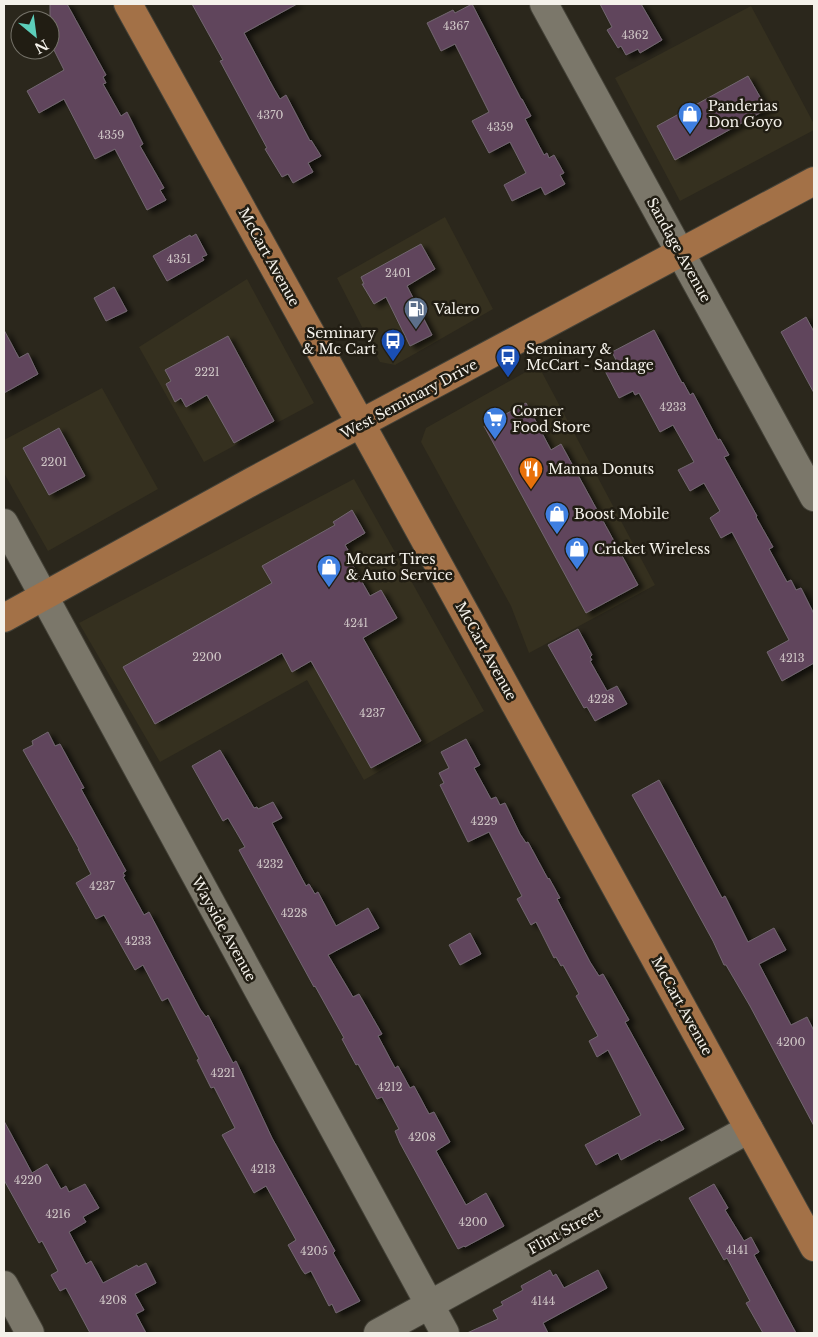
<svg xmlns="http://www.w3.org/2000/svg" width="818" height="1337" font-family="'Libre Baskerville',serif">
	<defs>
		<filter id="shadow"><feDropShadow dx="5.5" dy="3" stdDeviation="2.5" flood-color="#0009"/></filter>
	</defs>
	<rect width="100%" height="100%" fill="#2b271c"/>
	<path fill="#35301f" d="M751,6L814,124V130L680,201L615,78Z
		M445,217L493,309L395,365L380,362L337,278Z
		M247,279L314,403L204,462L139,347Z
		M538,365L655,585L529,653L511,606L421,442L426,428Z
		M102,388L158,489L48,551L4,473V440Z
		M354,479L484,711L364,780L307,680L160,762L79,623Z"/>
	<path fill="#60455c" stroke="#726770" filter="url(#shadow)" d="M50,4H67L106,75L103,77L106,83L103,84L121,116L127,112L143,144L140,146L164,188L160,190L166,200L147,210L115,149L95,159L64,99L39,113L27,91L64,70L50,42Z
		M192,4H297L244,33L273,87L280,99L286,95L310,141L311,140L321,156L308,163L313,172L293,183L288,174L282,177L265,149L267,148L220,61L223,60Z
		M472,4L521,99H522L531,116L525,119L544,155L547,153L549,158L554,155L564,173L560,175L565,184L545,195L541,187L512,201L504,185L526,173L510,142L489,153L472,121L489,112L455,44L441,51L427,23L453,10L455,13Z
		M600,4H641L662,40L640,53L638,49L626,55L621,46L618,48L607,30L612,27Z
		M748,76L767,109L675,160L657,126Z
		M196,234L207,255L202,257L204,260L167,281L153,256L190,235L191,237Z
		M421,244L435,269L407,286L432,335L410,346L386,297L374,304L362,284H364L361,277Z
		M114,287L127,311L106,321L94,298Z
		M806,317L814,332V393L781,332Z
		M4,330L19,358L28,353L38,374L4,393Z
		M654,330L682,383L683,382L690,395L693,393L718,440L720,439L729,455L724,457L757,516L756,517L773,547L769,549L787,582L791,580L796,590L801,588L814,614V663L782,681L767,652L789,640L732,532L721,538L710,518L720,511L704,483L690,491L678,470L694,462L673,425L660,432L639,393L635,395L633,391L619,398L603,367L616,360L612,352Z
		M228,336L274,421L234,443L207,395L186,407L181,398L175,402L166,384L171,381L165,370Z
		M526,403L551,450L561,444L638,585L586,613L484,426Z
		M59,428L85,476L49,495L23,448Z
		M352,510L365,533L345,545L348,550L345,552L370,596L381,590L397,618L363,638L421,741L371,768L311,661L292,672L282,653L155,724L123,667L272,583L262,566L335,525L333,522Z
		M578,629L592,655L590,657L592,660L590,661L607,691L617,686L627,704L595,721L587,707L584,708L548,645Z
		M48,732L55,746L60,744L84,788L81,789L126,871L123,873L125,876L123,877L144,915L149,912L200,1009L206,1017L208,1015L233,1063L236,1061L272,1138L335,1251L333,1253L360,1301L336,1313L332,1304L329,1306L311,1271L305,1274L302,1270L288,1245L296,1240L266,1186L254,1193L222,1135L235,1128L214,1087L211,1088L197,1060L199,1059L168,998L162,1001L143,965L135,970L104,915L96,919L76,883L91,874L78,849H79L23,750L33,745L32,741Z
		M466,739L480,765L474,768L491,799L496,797L500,805L505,803L520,834L526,843L528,842L548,879L549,878L560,898L557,899L590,962L599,976L603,974L629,1020L625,1022L684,1129L661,1141L660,1139L621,1160L618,1153L596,1165L585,1145L641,1115L608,1050L597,1057L589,1041L598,1036L576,996L579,994L563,965L561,966L556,957L554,958L536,922L531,925L517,899L522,896L489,832L468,842L440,785L444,783L439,773L449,768L441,752Z
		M220,750L254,808L257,807L258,809L273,802L282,818L272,823L306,886L309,884L315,894L318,892L336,926L368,908L379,928L328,955L353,997L359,994L382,1034L378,1036L395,1068L398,1066L410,1088L414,1086L429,1114L434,1112L450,1142L436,1151L466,1205L486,1193L504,1226L465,1247L464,1246L458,1249L400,1143L395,1131L399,1129L382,1097L377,1099L358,1064L356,1065L342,1039L344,1038L315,986L314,987L239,850L245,847L228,818L223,821L192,766Z
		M659,780L722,898L725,896L748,942L774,928L786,950L759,964L791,1025L807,1017L814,1031V1126L750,1006L726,965H724L713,941L669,861L632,795Z
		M470,933L481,954L460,965L449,945Z
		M4,1121L32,1173L47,1164L61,1189L66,1186L69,1192L85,1184L99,1208L83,1217L86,1222L69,1232L86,1264L91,1261L103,1283L137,1265L138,1267L146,1263L156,1283L135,1294L144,1310L136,1314L146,1333H90L66,1288L60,1291L51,1275L58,1271L42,1241L39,1243L4,1180Z
		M714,1184L728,1208L725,1210L744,1241L751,1237L759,1252L754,1255L796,1333H763L746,1303L750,1301L727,1258L724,1260L689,1198Z
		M550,1270L553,1276L556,1274L564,1288L598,1270L607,1288L543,1323L548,1333H467L498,1319L493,1310L503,1305L501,1302L523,1290L521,1286Z"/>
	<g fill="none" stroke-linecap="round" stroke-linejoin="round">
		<defs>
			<path id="minor" d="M544,4L814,497
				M4,523L445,1333
				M4,1285L30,1333
				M378,1333L749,1129"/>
			<path id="major" d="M128,4L361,424L814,1247
				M4,618L253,481L814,181"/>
		</defs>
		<use href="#minor" stroke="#444238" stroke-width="30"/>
		<use href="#major" stroke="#444238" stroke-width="30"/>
		<use href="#minor" stroke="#7b776a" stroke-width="28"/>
		<use href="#major" stroke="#a37147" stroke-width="28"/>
	</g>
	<defs>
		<symbol id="shop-pin" viewBox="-11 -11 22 30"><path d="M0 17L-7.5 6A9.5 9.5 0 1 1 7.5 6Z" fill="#3f7fe0" stroke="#211d13"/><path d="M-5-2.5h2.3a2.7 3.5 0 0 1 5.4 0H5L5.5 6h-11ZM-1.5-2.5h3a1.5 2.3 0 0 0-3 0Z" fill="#fff"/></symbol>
		<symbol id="fuel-pin" viewBox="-11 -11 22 30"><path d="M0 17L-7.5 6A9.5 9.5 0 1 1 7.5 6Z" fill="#5c6f8a" stroke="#211d13"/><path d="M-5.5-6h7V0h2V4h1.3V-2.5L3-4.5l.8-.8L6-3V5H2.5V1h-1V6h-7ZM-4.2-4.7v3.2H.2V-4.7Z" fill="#fff"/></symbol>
		<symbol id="bus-pin" viewBox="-11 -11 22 30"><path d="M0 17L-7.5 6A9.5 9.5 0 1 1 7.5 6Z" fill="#1a4fb4" stroke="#211d13"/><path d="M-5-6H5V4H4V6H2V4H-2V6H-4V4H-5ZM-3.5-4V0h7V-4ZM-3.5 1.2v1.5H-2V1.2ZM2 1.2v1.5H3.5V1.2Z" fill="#fff"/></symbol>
		<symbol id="supermarket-pin" viewBox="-11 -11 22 30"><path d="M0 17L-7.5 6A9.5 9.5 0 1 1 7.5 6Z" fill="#3f7fe0" stroke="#211d13"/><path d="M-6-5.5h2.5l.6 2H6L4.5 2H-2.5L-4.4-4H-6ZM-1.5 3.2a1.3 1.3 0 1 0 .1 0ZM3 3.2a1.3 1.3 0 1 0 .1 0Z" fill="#fff"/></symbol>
		<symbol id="restaurant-pin" viewBox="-11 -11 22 30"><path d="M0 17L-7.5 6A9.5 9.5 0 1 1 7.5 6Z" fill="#e8710a" stroke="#211d13"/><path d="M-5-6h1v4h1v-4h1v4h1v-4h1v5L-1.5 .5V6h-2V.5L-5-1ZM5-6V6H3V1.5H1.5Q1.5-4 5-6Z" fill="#fff"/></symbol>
	</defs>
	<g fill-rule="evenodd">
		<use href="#shop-pin" x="676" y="100" width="28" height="38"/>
		<use href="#fuel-pin" x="402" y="295" width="28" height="38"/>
		<use href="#bus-pin" x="379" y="327" width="28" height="38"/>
		<use href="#bus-pin" x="494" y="343" width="28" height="38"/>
		<use href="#supermarket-pin" x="481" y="405" width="28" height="38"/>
		<use href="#restaurant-pin" x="517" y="455" width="28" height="38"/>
		<use href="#shop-pin" x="543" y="500" width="28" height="38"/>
		<use href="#shop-pin" x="563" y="535" width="28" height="38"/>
		<use href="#shop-pin" x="315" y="553" width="28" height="38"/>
	</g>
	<g text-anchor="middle" stroke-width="5" stroke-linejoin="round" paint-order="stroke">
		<g font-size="11" fill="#cfc6c6">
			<text x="456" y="30">4367</text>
			<text x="635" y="39">4362</text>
			<text x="270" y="119">4370</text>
			<text x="500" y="131">4359</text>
			<text x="111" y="139">4359</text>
			<text x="179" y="263">4351</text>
			<text x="398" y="277">2401</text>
			<text x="207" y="376">2221</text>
			<text x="673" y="411">4233</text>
			<text x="54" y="466">2201</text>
			<text x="356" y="627">4241</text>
			<text x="207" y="661">2200</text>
			<text x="792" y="662">4213</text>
			<text x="601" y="703">4228</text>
			<text x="372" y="717">4237</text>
			<text x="484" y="825">4229</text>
			<text x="270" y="868">4232</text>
			<text x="102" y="890">4237</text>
			<text x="294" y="917">4228</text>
			<text x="138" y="945">4233</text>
			<text x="791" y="1046">4200</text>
			<text x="223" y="1077">4221</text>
			<text x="390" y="1091">4212</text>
			<text x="422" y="1141">4208</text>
			<text x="263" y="1173">4213</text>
			<text x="28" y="1184">4220</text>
			<text x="58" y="1218">4216</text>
			<text x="473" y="1226">4200</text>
			<text x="737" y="1254">4141</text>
			<text x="314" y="1255">4205</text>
			<text x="113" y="1304">4208</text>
			<text x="543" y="1305">4144</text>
		</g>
		<g font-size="14" fill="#f4f1ea" stroke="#211d13" text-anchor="start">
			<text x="708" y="111">Panderias<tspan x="708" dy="16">Don Goyo</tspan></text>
			<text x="434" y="314">Valero</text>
			<text x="376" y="338" text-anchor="end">Seminary<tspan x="376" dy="16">&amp; Mc Cart</tspan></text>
			<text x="526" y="354">Seminary &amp;<tspan x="526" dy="16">McCart - Sandage</tspan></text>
			<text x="512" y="416">Corner<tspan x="512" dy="16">Food Store</tspan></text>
			<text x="548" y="474">Manna Donuts</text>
			<text x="574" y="519">Boost Mobile</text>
			<text x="594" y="554">Cricket Wireless</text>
			<text x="346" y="564">Mccart Tires<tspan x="346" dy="16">&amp; Auto Service</tspan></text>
		</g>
		<g font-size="14" fill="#f4f1ea" stroke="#211d13">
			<text transform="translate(679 250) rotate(61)" y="5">Sandage Avenue</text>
			<text transform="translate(269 257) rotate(61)" y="5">McCart Avenue</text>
			<text transform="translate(409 399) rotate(-28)" y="5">West Seminary Drive</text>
			<text transform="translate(486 651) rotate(61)" y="5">McCart Avenue</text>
			<text transform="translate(224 929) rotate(61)" y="5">Wayside Avenue</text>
			<text transform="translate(682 1006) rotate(61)" y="5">McCart Avenue</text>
			<text transform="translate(564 1231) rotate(-29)" y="5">Flint Street</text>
		</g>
	</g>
	<rect width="818" height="1337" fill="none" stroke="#f4f1ea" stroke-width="10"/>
	<g transform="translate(35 35) rotate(151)"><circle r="24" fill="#211d13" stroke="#757269"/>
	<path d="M0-4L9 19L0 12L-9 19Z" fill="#5cceba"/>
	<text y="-8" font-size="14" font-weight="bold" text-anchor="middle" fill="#f4f1ea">N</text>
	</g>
</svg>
